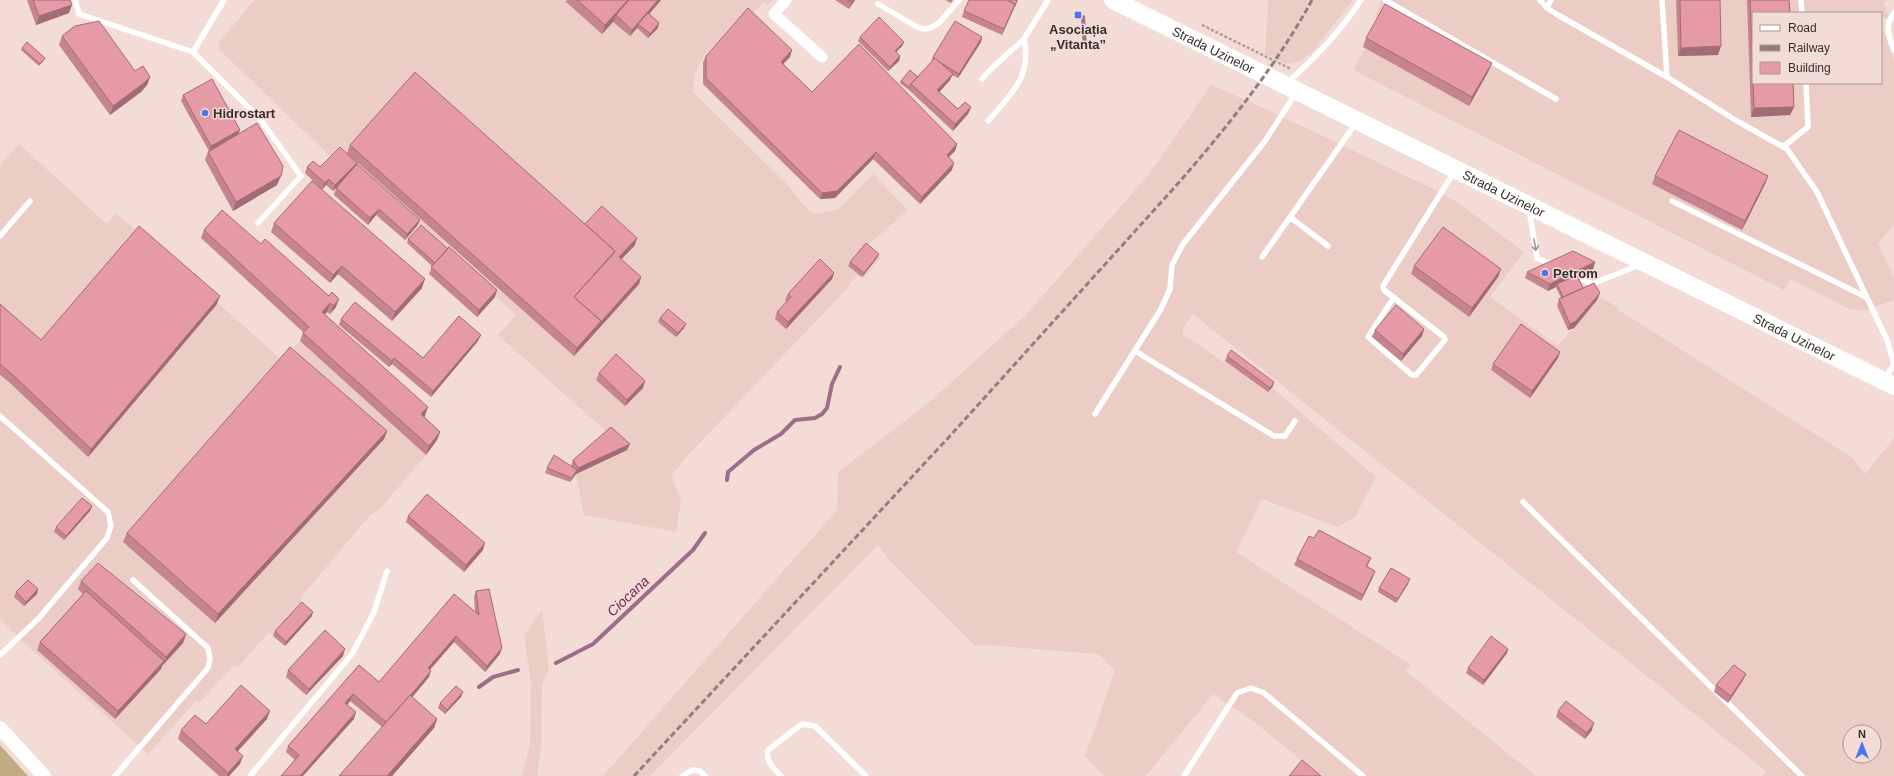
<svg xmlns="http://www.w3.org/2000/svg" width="1894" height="776" font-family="Helvetica,sans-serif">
	<rect width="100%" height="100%" fill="#f3dcd6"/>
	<path fill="#ebcdc5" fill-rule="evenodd" d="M254,0H772L768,5L764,2L750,16L745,13L706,53L695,74L693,92L785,182L807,209L815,214L839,209L873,174L908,210L867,246L881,258L863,279L857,276L851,282L847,289L688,455L671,476L681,500L676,532L584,515L576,474L627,450L498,335L516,315L338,151L332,158L220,50L218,44Z
		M1268,0H1353L1314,50L1301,61L1287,64L1265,54Z
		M1382,0H1891L1884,2L1889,17L1881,19V13H1753V83H1881V22L1894,61V225L1878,243L1894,278V300L1863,311L1847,308L1791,279L1784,290L1353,70L1381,20L1375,16Z
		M1211,85L1268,110L1442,193L1457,202L1524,252L1490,297L1558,346L1599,296L1617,307V309L1853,458L1865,474L1894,438V776H1763L1766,771L1193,314L1183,328V334L1225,363L1229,357L1268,384L1376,477L1355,517L1338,527L1262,499L1236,552L1411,665L1406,671L1536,776H1321L1249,718L1213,694L1146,776H1104L1085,756L1115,670L1098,654L986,645L975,646L888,559L878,545L650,776H603L837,510L838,472L926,405L1025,316L1150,173ZM1850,732H1874V756H1850Z
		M19,144L107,224L116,213L282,360L300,341L426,455L378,511L371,514L302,596L301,606L273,636L269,632L238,667L234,665L199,703L196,701L148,754L25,644L0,619V165Z
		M542,610L549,668L542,685L541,749L537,776H522L530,744L531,683L524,635Z"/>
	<path fill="#c0ac80" d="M0,745L28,776H0Z"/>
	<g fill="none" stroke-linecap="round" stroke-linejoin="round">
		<path stroke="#9e6e88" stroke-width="4" d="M1083,17L1085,48
			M727,480L728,472L754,450L781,434L795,420L815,418L822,414L827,408L832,384L840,367
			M556,663L593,644L693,550L705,533
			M479,687L493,677L518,670"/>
		<path stroke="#af9d98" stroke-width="2.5" stroke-dasharray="3 2" stroke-linecap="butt" d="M1202,25L1291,69"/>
		<path stroke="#fff" stroke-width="5.5" d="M75,0L79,14L193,52L261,120L301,176L258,223
			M1385,0L1556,99
			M1540,0L1547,8L1558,15L1667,77L1737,121L1787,149L1817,192L1887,340L1894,364L1885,379
			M1662,0L1667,77
			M1801,0L1802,13
			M878,4L917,27L924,29L930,28L939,23L959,0
			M1547,8L1551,0
			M1894,13C1884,24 1889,38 1894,50
			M193,52L224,0
			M982,79L991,69L1024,39L1048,0
			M1288,82C1315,58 1341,31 1361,0
			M988,121C1011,94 1032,77 1024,39
			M1783,147L1808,127L1806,83
			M1672,201L1866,297
			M1529,209L1537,258L1553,265
			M1290,217L1328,246
			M0,236L30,201
			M1262,257L1356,123
			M1572,274L1592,284L1639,265
			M1394,297L1368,337L1412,375H1416L1445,340L1444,337L1384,290L1383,286L1454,172
			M1135,351L1274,436H1285L1295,421
			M1095,414L1161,309L1170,289L1172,265L1183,244L1265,141L1296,93
			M1523,502L1802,776
			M0,655L38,619L107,538L111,526L108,512L0,416
			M115,776L208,668L210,659L208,648L133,580
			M250,776L352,654L374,612L387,571
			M682,776L692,770L700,771L705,776
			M781,776C774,769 765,761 768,750L802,724L815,726L866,776
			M1184,776L1237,693L1251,688L1264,693L1363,776"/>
		<path stroke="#fff" stroke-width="11" d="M786,0L774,14L822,57"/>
		<path stroke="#fff" stroke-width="14" d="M0,728L44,776"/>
		<path stroke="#fff" stroke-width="18" id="s1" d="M1113,0L1894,386"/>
		<path stroke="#90807d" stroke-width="3" stroke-dasharray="6 3" stroke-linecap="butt" d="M634,776L949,437L1174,188C1225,130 1275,68 1312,0"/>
	</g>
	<path fill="#c6848f" d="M27,0H70L69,13L36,25Z
		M567,0H661L649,14L658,28L648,38L637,28L630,36L613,22V21L602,34L566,2Z
		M835,0H855L849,9Z
		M945,0H953L951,3Z
		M1018,0L1002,35L962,17L964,11Z
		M1676,0H1720L1718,55L1678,56Z
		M1747,0H1789L1794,107L1790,115L1751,117Z
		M62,36L135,71L150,77L147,85L141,92L110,115L59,45Z
		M860,37L904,42L902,46L896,52L900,56L899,61L888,71L858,41Z
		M982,37L981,42L958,78L952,75L950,80L939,92L958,109L971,107L968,114L953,131L909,90L900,83L901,81L918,77L931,62L933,57Z
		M1366,38L1492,63L1488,72L1469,106L1363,47Z
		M22,48L44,60L39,66L21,50Z
		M706,56L790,57L783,64L812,92L957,144L955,151L949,157L952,170L920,204L873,159L835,198L820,199L703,84V62Z
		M183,95L240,130L238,134L277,185L233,211L205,160L208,152L209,151L181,101Z
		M350,145L585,224L635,245L621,259L641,277L639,284L574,356L349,155L357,163L355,167L420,220L417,226L405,240L376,215L368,225L334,195L336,188L338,186L333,191L326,185L322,190L305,173L307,167H320L347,153Z
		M1655,176H1768L1765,184L1742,230L1652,184Z
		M274,223L422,288L392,321L338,274L330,283L271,232Z
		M204,230L261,244L336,307L330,314L327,312L325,314L425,416L424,417L440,432L437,440L426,455L300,341L303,332L201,238Z
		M408,239L495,297L477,317L429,274L432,266L407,243Z
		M879,254L877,258L862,277L848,266L850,262Z
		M1595,262L1593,269L1578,276L1583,288L1597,300L1574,328L1568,330L1557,306L1559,299L1561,298L1556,287L1548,291L1525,278L1527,272Z
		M1414,266L1501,269L1498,277L1469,317L1411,274Z
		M834,273L832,279L786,329L775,319L777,312L787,302L785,300L788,294Z
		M0,304L41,340L217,304L88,457L9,382L0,375Z
		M660,318L684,328L676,337L658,322Z
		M341,319L423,358L478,341L431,397L392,364L389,367L339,325Z
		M1424,329L1422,336L1401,361L1372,337L1375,330Z
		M1227,356L1273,386L1268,392L1225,361Z
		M1558,358L1530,398L1491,370L1493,364Z
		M599,373L643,388L625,406L596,380Z
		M387,431L384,439L215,623L123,542L127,533Z
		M627,450L576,474L570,482L545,473L547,468L571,466L573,460Z
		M92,506L90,511L64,540L54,532L56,527Z
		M408,516L483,550L464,572L406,522Z
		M1314,538L1371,558L1367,567L1373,577L1361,601L1294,565L1297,559Z
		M81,581L186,634L183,643L163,665H162L161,669L115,719L37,650L40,642L83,594L78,589Z
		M1408,584L1396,603L1378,592L1379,588Z
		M476,591L500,654L485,672L454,642L430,670L429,677L412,697L437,719L434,728L392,776H339L382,727L350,701L347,705L354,719L295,760L286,752L288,746L359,665L379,682L475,612L474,597Z
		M16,592L37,594L24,606L14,597Z
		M312,616L285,646L273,636L275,631Z
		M1507,653L1483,685L1466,673L1468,668Z
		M343,656L306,695L286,677L288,670Z
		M1746,674L1743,680L1728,703L1714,692L1716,685Z
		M461,697L445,714L438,708L440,703Z
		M1558,711L1592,730L1585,739L1556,717Z
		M267,719L238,751L240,764L229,776H219L178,739L181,730L206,724Z"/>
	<path fill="#a16c74" d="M628,0H632L616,15L614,21L602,34L605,25Z
		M658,0H661L640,25L638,24L637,28L630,36L632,30Z
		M853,0H855L849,9L852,2Z
		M1015,4L1013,10L1002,35L1004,29Z
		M72,5L69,13L36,25L39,16Z
		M659,23L658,28L648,38L650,34Z
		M982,37L981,42L958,78L959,74Z
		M904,42L902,46L893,55L895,51Z
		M1721,46L1718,55L1678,56L1681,48Z
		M792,50L790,57L779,68L781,62Z
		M900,56L899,61L888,71L890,67Z
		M1492,63L1488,72L1469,106L1472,97Z
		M953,74L950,80L935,97L937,90Z
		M150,77L147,85L141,92L110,115L113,106Z
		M971,107L968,114L953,131L955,124Z
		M1794,107L1790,115L1751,117L1754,108Z
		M240,130L237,137L209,152L211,146Z
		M957,144L955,151L944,161L947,155Z
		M876,152L873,159L835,198L820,199L822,193Z
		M357,163L354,169L333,191L335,185Z
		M954,163L952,170L920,204L922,197Z
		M281,176L277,185L233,211L236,202Z
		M1768,176L1765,184L1742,230L1745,221Z
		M329,179L326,185L322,190L325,183Z
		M379,209L376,215L368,225L370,218Z
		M420,220L417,226L405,240L407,234Z
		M637,238L635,245L617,264L619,257Z
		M615,251L612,259L575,300L574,297Z
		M879,254L877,258L862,277L864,273Z
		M1595,262L1593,269L1557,286V284L1556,287L1548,291L1550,284Z
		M342,266L338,274L330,283L333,275Z
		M1501,269L1498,277L1469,317L1472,308Z
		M834,273L832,279L786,329L788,322Z
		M641,277L639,284L574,356L577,348Z
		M425,279L422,288L392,321L395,312Z
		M497,290L495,297L477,317L479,310Z
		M1600,293L1597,300L1574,328L1568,330L1570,324Z
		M220,296L217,304L88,457L91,449Z
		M339,299L336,307L330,314L333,306Z
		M330,303L327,312L319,320L322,312Z
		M686,324L684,328L676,337L678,333Z
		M1424,329L1422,336L1401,361L1403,354Z
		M481,335L478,341L431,397L433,391Z
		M1560,352L1558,358L1530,398L1532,391Z
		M394,358L392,364L389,367L392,361Z
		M645,381L643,388L625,406L627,400Z
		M1274,382L1273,386L1268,392L1270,388Z
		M428,407L425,416L418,423L421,414Z
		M387,431L384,439L215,623L218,614Z
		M440,432L437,440L426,455L429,446Z
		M630,444L627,450L576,474L570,482L572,478L578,468Z
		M92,506L90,511L64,540L66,536Z
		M485,543L483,550L464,572L466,565Z
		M1375,571L1373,577L1361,601L1363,595Z
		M1410,579L1408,584L1396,603L1398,599Z
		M38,589L37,594L24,606L26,602Z
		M313,612L312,616L285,646L286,642Z
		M186,634L183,643L163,665L166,657Z
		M456,636L454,642L425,675L428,668Z
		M502,648L500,654L485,672L487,666Z
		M345,649L343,656L306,695L309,689Z
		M1508,649L1507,653L1483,685L1484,680Z
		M164,661L161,669L115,719L118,711Z
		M431,671L429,677L385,730L387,723Z
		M1746,674L1743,680L1728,703L1731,696Z
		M463,692L461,697L445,714L447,710Z
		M353,694L350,701L343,710L345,703Z
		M270,711L267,719L232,757L235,749Z
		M356,712L354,719L303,776H300Z
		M437,719L434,728L392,776H387Z
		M1594,723L1592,730L1585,739L1587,733Z
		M243,756L240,764L229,776H227L228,773Z"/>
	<path fill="#e69aa6" stroke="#a16c74" d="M33,0H70L72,5L39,16Z
		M577,0H628L605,25Z
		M629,0H658L632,30L616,15Z
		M848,0H853L852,2Z
		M969,0H1007L1015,4L1004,29L964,11Z
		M1007,0H1017L1015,6V4Z
		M1680,0H1720L1721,46L1681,48Z
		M1750,0H1789L1790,13H1753V76Z
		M1385,4L1492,63L1472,97L1366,38Z
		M748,8L792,50L781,62L812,92L859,44L957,144L947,155L954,163L922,197L876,152L837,191L822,193L706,78V56Z
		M648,13L659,23L650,34L638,24Z
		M879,17L904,42L895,51L900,56L890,67L860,37Z
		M99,21L135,71L143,66L150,77L144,83L113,106L62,36L75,26Z
		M955,21L982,37L959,74L938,61L935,58L934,59L933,57Z
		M27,42L45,58L40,64L22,48Z
		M935,58L953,74L937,90L958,109L965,102L971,107L955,124L911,84Z
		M910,70L918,77L911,84L910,88L901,81Z
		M415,72L615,251L574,297L601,321L577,348L350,145Z
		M212,79L240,130L211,146L183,95Z
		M1753,83H1793L1794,107L1754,108Z
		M257,123L283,166L281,176L236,202L208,152Z
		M1679,130L1768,176L1745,221L1655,176Z
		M340,147L357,163L335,185L329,179L325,183L307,167L313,161L320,167Z
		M357,164L420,220L407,234L379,209L370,218L336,188Z
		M312,181L425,279L395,312L342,266L333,275L274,223Z
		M602,206L637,238L619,257L641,277L600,323L601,321L574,297L614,253L615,251L585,224Z
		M222,210L261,244L265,239L329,296L332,292L339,299L333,306L330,303L322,312L428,407L421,414L440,432L429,446L303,333L309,327L204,230Z
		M421,225L448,249L435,263L408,239Z
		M139,226L220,296L91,449L12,374L0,364V304L41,340Z
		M1443,227L1501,269L1472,308L1414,266Z
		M866,243L879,254L864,273L850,262Z
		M449,247L497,290L479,310L431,267Z
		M1573,251L1595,262L1550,284L1527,272Z
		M820,259L834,273L788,322L777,312L791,297L788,294Z
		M1577,275L1583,288L1563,297L1557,284Z
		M1594,283L1600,293L1576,321L1570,324L1559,299Z
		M355,302L423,358L459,316L481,335L433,391L394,358L392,361L341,319Z
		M1396,305L1424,329L1403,354L1375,330Z
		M668,309L686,324L678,333L660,318Z
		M1521,324L1560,352L1532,391L1493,364Z
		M290,347L387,431L218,614L127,533Z
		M1231,350L1274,382L1270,388L1227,356Z
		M616,354L645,381L627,400L599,373Z
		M611,427L630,444L578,468L573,460Z
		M554,455L577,470L572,478L547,468Z
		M427,494L485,543L466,565L408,516Z
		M82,498L92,506L66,536L56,527Z
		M1319,530L1371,558L1366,566L1375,571L1363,595L1297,559L1309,536L1314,538Z
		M98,563L186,634L166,657L81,581Z
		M1391,568L1410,579L1398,599L1379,588Z
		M28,580L38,589L26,602L16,592Z
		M489,589L502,648L487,666L456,636L428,668L431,671L410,696V695L386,722L353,694L345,703L356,712L300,776H281L299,755L288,746L359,665L379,682L454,594L479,615L476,591Z
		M86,591L164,661L118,711L40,642Z
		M302,602L313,612L286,642L275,631Z
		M325,630L345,649L309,689L288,670Z
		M1491,636L1508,649L1484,680L1468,668Z
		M1734,665L1746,674L1731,696L1716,685Z
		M241,685L270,711L235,749L243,756L228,773L181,730L195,715L206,724Z
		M456,686L463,692L447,710L440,703Z
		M410,695L437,719L387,776H339Z
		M1566,701L1594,723L1587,733L1558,711Z
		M1302,760L1321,776H1289Z"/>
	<defs><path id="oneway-shaft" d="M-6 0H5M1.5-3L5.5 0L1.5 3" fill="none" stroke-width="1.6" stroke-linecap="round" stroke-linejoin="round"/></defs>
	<use stroke="#9b9696" href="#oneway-shaft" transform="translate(1535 245) rotate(80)"/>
	<g fill="#4b76e9" stroke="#f3dcd6" stroke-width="1.5">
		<rect x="1074" y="11" width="8" height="8" rx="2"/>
		<circle cx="205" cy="113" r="4"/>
		<circle cx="1545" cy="273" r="4"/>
	</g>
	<g text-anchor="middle" stroke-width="3" stroke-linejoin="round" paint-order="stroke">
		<g font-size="13" font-weight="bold" fill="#372e2c" stroke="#f3dcd6" text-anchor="start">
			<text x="1078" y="34" text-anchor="middle">Asociația<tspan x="1078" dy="15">„Vitanta”</tspan></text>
			<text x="213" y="118">Hidrostart</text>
			<text x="1553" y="278">Petrom</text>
		</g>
		<g font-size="13" fill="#372e2c" stroke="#f3dcd6">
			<text dy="5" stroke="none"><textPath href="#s1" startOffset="112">Strada Uzinelor</textPath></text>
			<text dy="5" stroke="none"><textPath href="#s1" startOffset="436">Strada Uzinelor</textPath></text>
			<text dy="5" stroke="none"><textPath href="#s1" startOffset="760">Strada Uzinelor</textPath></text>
		</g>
		<g font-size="14" font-style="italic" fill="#712558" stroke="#f3dcd6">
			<text transform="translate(628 596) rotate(-43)" y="5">Ciocana</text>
		</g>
	</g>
	<rect x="1752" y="12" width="130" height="72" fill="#f3dcd6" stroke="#a89692"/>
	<rect x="1760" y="25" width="20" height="6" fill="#ffffff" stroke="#a89692"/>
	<text x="1788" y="32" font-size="12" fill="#372e2c">Road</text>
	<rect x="1760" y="45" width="20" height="6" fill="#90807d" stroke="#a89692"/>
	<text x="1788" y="52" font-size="12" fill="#372e2c">Railway</text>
	<rect x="1760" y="62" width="20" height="12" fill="#e69aa6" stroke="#a89692"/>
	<text x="1788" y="72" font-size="12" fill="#372e2c">Building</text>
	<g transform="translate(1862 744)"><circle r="19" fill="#f3dcd6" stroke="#a89692"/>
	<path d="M0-3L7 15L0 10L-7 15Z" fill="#4b76e9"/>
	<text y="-6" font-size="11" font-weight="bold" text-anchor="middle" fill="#372e2c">N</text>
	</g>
</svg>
